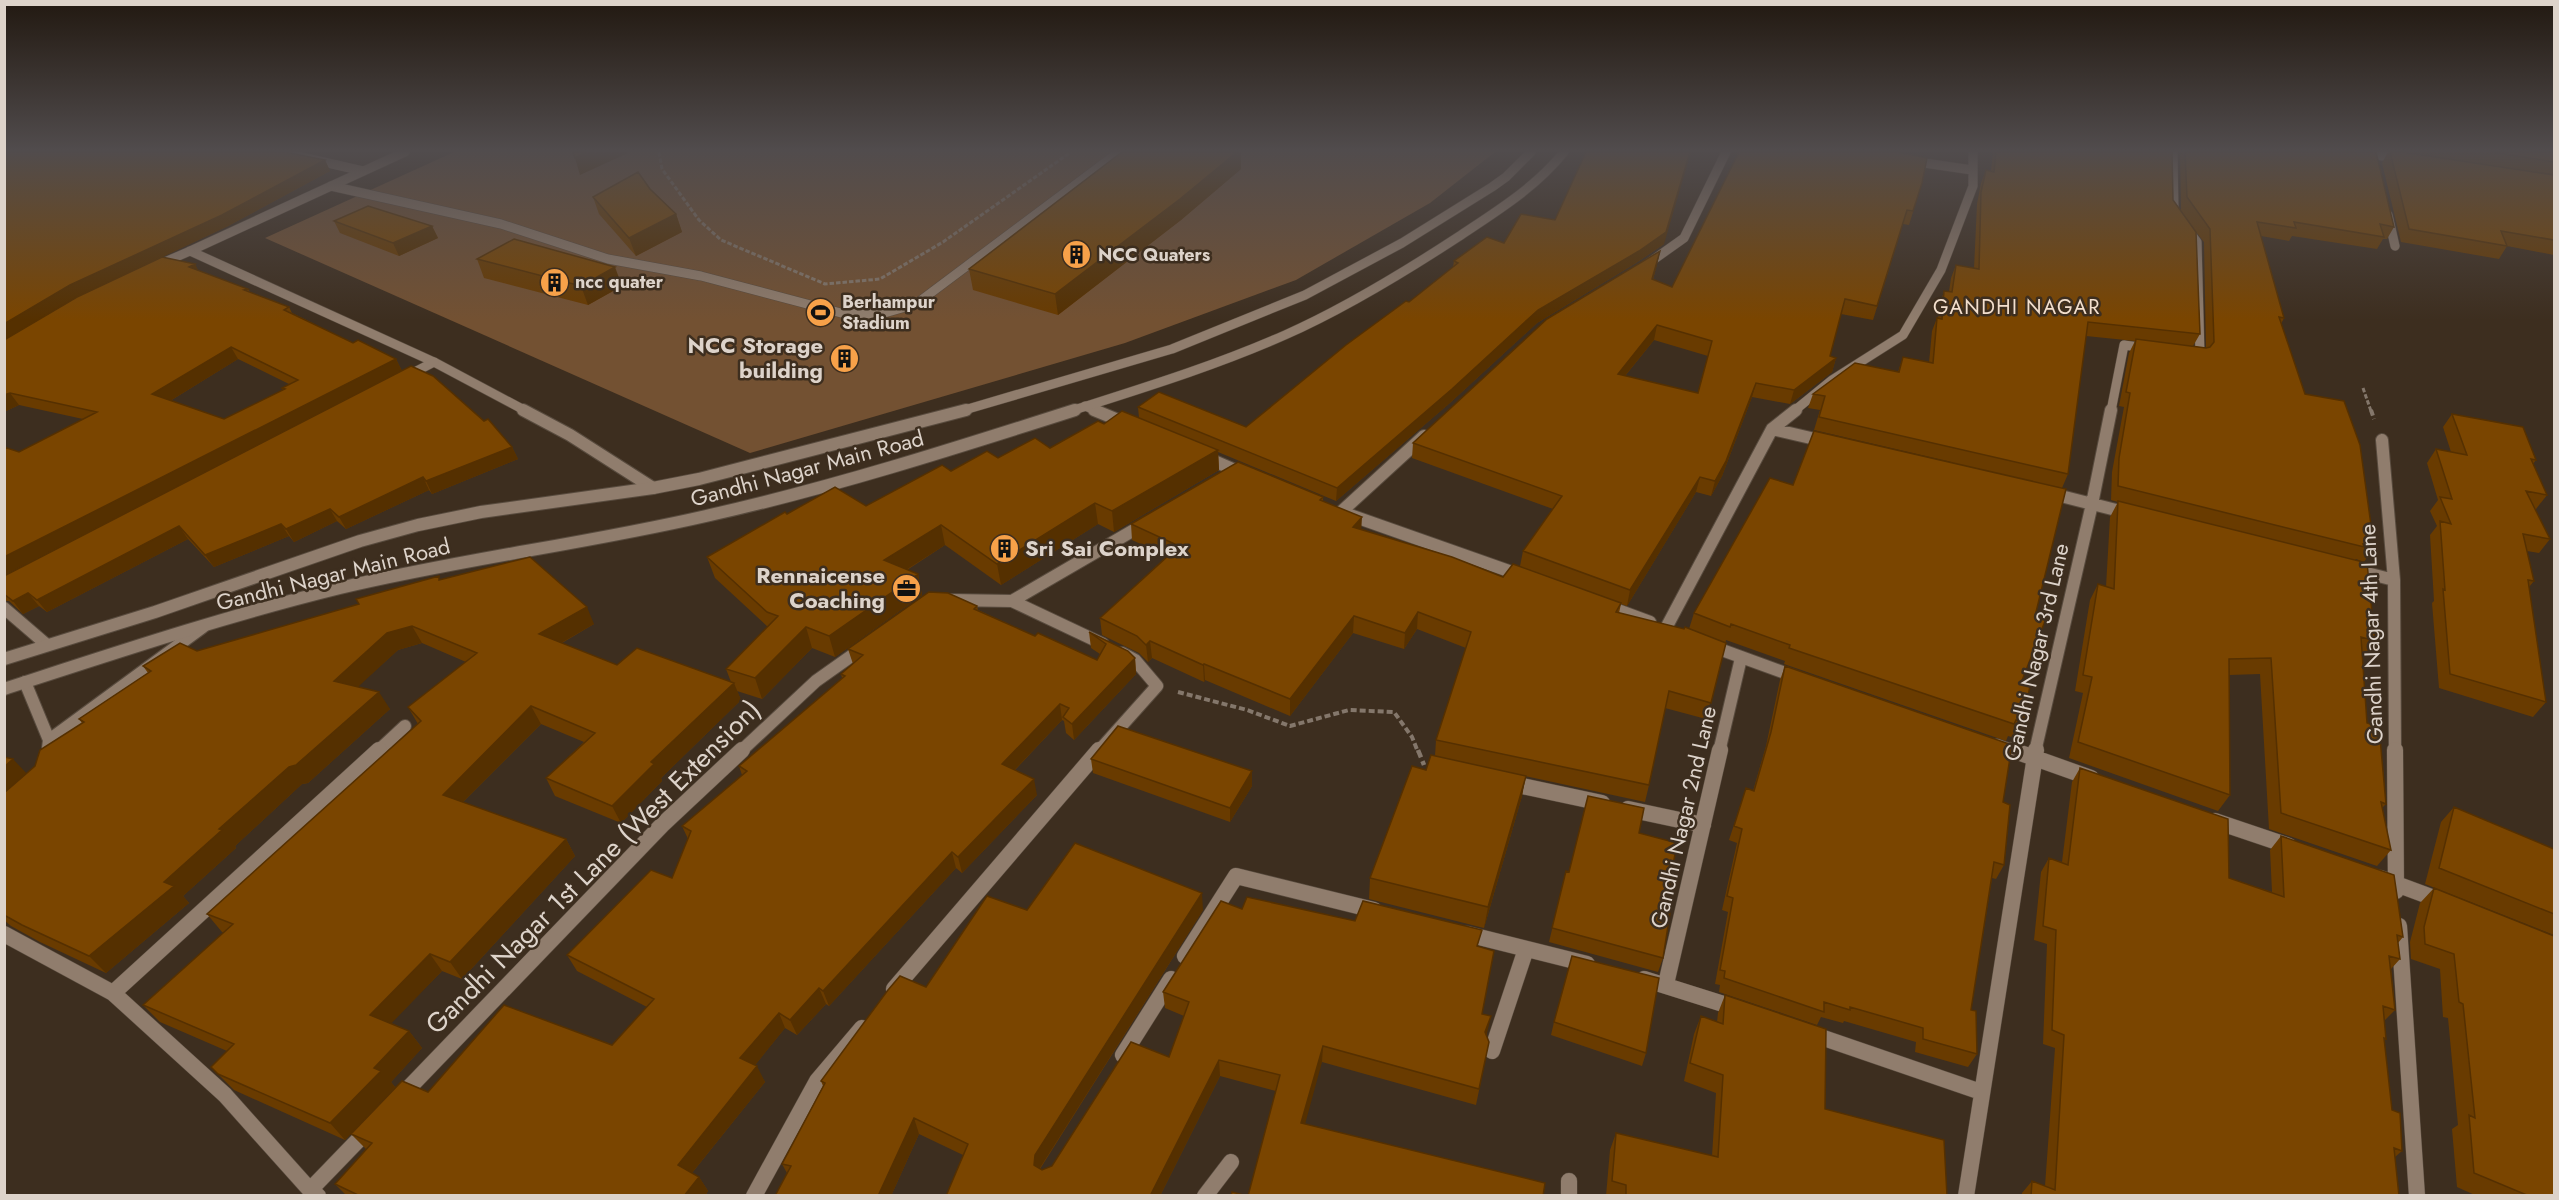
<svg xmlns="http://www.w3.org/2000/svg" width="2559" height="1200" font-family="Jost,sans-serif">
	<rect width="100%" height="100%" fill="#3d2e1f"/>
	<path fill="#735132" d="M454,152H1495L1430,203L1296,280L1125,343L750,453L265,238Z"/>
	<g fill="none" stroke-linecap="round" stroke-linejoin="round">
		<defs>
			<path id="service-far1" d="M190,251L434,362L526,411
				M190,251L405,152"/>
			<path id="service" d="M523,410L570,435L653,488"/>
			<path id="minor-far2" d="M280,152L363,171
				M2173,152L2174,212L2177,216
				M2358,152L2401,159
				M1911,161L1972,170
				M331,186L501,224L608,259L701,276L841,313L881,314L916,304L1119,152
				M2388,215L2395,246
				M2188,230L2197,242L2200,355L2193,354
				M158,265L190,251
				M1646,265L1684,238L1726,152
				M405,377L434,362
				M1085,406L1098,411
				M1794,411L1832,380L1903,335L1941,270L1973,186V152
				M2111,411L2124,345L2146,348"/>
			<path id="minor-far1" d="M1094,410L1128,424
				M1772,429L1828,442
				M2382,440L2394,580L2395,752
				M1205,457L1244,474
				M2049,493L2128,513
				M1341,512L1424,436
				M1347,514L1523,576
				M2355,570L2394,580
				M950,600L1012,601L1103,644
				M1012,601L1146,523
				M1604,605L1650,622
				M4,608L47,645
				M1666,628L1772,429L1796,410
				M1711,646L1799,678
				M25,682L49,740L48,748
				M49,740L203,627
				M1997,745L2016,752
				M377,752L405,726
				M740,752L816,681L864,647
				M1098,752L1157,686L1135,660L1122,653
				M1719,752L1741,658
				M2035,752L2092,504L2111,410"/>
			<path id="minor" d="M2012,750L2091,778
				M2395,750L2396,891
				M1508,783L1602,803
				M1628,809L1703,825
				M2215,821L2289,846
				M2380,878L2442,901
				M2399,926L2417,1196
				M4,934L113,993L225,1095L310,1190L318,1196
				M1467,934L1587,964
				M1185,956L1236,876L1374,910
				M1644,979L1736,1008
				M1666,984L1720,750
				M894,989L1099,750
				M113,993L379,750
				M1812,1034L1981,1092
				M1492,1051L1526,949
				M1123,1055L1171,979
				M401,1096L662,825L742,750
				M1569,1181V1196
				M310,1190L368,1130
				M754,1196L817,1081L862,1028
				M1205,1196L1231,1162
				M1966,1196L2036,750"/>
			<path id="tertiary-far1" d="M961,411L1172,349L1305,295L1402,243L1492,187L1506,177L1531,152
				M1071,411C1143,388 1215,366 1285,335C1346,308 1403,273 1458,237C1497,211 1535,188 1564,152"/>
			<path id="tertiary" d="M4,659L155,612L360,541L418,525L481,512L653,488L699,479L966,410
				M4,689C115,653 226,616 340,588C461,559 585,544 706,516C831,488 953,449 1075,410"/>
		</defs>
		<use href="#service-far1" stroke="#584b3e" stroke-width="10"/>
		<use href="#service" stroke="#584b3e" stroke-width="14"/>
		<use href="#minor-far2" stroke="#584b3e" stroke-width="10"/>
		<use href="#minor-far1" stroke="#584b3e" stroke-width="14"/>
		<use href="#minor" stroke="#584b3e" stroke-width="17"/>
		<use href="#tertiary-far1" stroke="#584b3e" stroke-width="10"/>
		<use href="#tertiary" stroke="#584b3e" stroke-width="14"/>
		<path stroke="#84776b" stroke-width="3" stroke-dasharray="4.5 2" stroke-linecap="butt" d="M659,152L662,169L699,220L721,240L825,284L880,279L943,242L1071,152
			M2363,388L2371,411"/>
		<path stroke="#84776b" stroke-width="4" stroke-dasharray="6 3" stroke-linecap="butt" d="M2371,410L2374,419
			M1178,692L1247,710L1290,726L1349,710L1394,712L1412,737L1418,752"/>
		<path stroke="#84776b" stroke-width="4.5" stroke-dasharray="8 4" stroke-linecap="butt" d="M1418,750L1424,765"/>
		<use href="#service-far1" stroke="#907d6d" stroke-width="9"/>
		<use href="#service" stroke="#907d6d" stroke-width="12"/>
		<use href="#minor-far2" stroke="#907d6d" stroke-width="9"/>
		<use href="#minor-far1" stroke="#907d6d" stroke-width="12"/>
		<use href="#minor" stroke="#907d6d" stroke-width="16"/>
		<use href="#tertiary-far1" stroke="#907d6d" stroke-width="9"/>
		<use href="#tertiary" stroke="#907d6d" stroke-width="12"/>
	</g>
	<path fill="#693b00" fill-rule="evenodd" d="M9,152H285L325,160L330,171L228,226L162,257L195,264L198,271L248,289L250,292L289,307L292,313L353,343L358,340L396,359L402,371L4,575V447L19,452L83,419L19,405L4,412V154ZM238,359L289,384L282,388L283,390L224,419L170,401Z
		M1993,152H2172L2173,200L2181,210L2180,152H2376L2394,227L2387,239H2383L2377,249L2292,236L2289,241L2261,236L2284,318L2281,324L2305,394L2374,547L2364,562L2356,559L2355,560L2375,641L2364,657H2362L2367,723L2386,804L2382,808L2391,850L2377,866L2269,829L2260,674L2229,675L2230,795L2218,811L2069,758L2083,693L2075,691L2090,600L2098,584L2106,587L2110,517L2118,502L2111,500L2112,472L2124,407L2119,406L2129,353L2135,341L2086,336L2068,474L2062,488L2021,683L2023,722L2015,738L2008,736L2006,741L1784,664L1785,661L1726,640L1706,719L1665,708L1649,785L1645,802L1525,776L1522,796L1484,928L1369,899L1370,878L1426,770L1435,756L1436,740L1466,648L1417,629L1404,649L1353,633L1290,716L1205,680L1204,682L1152,658L1148,662L1139,653L1102,635L1100,618L1167,556L1132,540L1131,524L1323,497V502L1361,529L1503,577L1520,566L1523,551L1553,509L1412,458L1413,443L1660,251L1653,280L1672,287L1922,183L1909,225L1903,224L1873,320L1841,314L1830,356L1836,358L1832,372L1790,404L1752,397L1722,476L1711,496L1696,492L1627,606L1621,604L1619,613L1684,629H1689L1694,613L1793,485L1951,462L1814,430L1820,410L1808,408L1813,394L1898,372L1903,357L1929,363L1932,331L1937,318H1938L1940,304L1944,291L1949,292L1951,278L1956,265L1974,269L1977,204L1981,183L1986,170L1991,171ZM2196,232L2204,242L2206,348L2193,346L2200,334ZM1654,340L1708,356L1698,393L1625,376Z
		M2388,152H2402L2554,175V255L2507,246L2499,259L2401,242L2382,163Z
		M2405,152H2554V175Z
		M1241,169L1181,220L1058,315L973,290L969,269Z
		M650,189L676,214L682,232L636,256L599,214L593,197Z
		M334,221L432,226L438,238L399,256L340,233Z
		M1504,243L1664,244L1636,263L1537,323L1451,402L1336,501L1218,452L1219,470L1114,532L1098,524L1001,585L945,545L907,570L918,574L922,595L835,657L812,648L762,699L737,691L741,700L661,778L662,781L621,823L555,796L546,778L584,742L541,724L463,802L566,839L575,856L462,979L442,971L391,1023L409,1031L422,1048L391,1082L395,1087L345,1140L234,1090L211,1067L227,1051L160,1022L143,1005L224,933L222,932L207,914L418,724L408,707L466,662L422,643L398,650L358,686L390,709L308,783L302,784L235,846L236,848L183,896L189,903L106,973L40,942L11,926L4,920V757L26,774L82,723L79,719L148,673L143,666L359,605L356,599L441,579L594,624L562,643L617,665L731,682L726,669L768,627L715,578L707,557L787,514L866,506L951,471L998,458L1050,448L1104,424L1139,418L1138,407L1246,427L1409,302L1453,267L1454,261Z
		M477,259L622,286L588,305L484,278Z
		M411,366L512,447L518,459L432,494L429,490L346,529L337,521L294,542L289,536L214,567L188,539L47,612L39,606L23,614L9,601H4V576Z
		M2452,414L2536,460L2533,464L2547,495L2536,509H2535L2550,539L2539,553L2527,551L2534,581L2529,587L2546,702L2533,717L2439,688L2432,603L2434,601L2430,535L2437,526L2430,511L2438,500L2427,463L2436,449L2451,452L2443,427Z
		M977,606L978,610L1035,636L1097,660L1100,654L1091,648L1089,632L1135,658L1136,674L1074,740L1066,733L1064,721L1062,720L1015,770L1037,795L962,873L956,868L829,1006L826,1004L797,1035L785,1028L755,1065L765,1082L692,1173L699,1177L708,1191L705,1196H347L335,1184L366,1149L351,1134L428,1092L612,1045L647,1007L577,971L567,955L672,878L688,839L682,826L742,775L739,766L842,678L841,674L853,664L848,649Z
		M1785,666L2003,802L2004,865L1996,879L1992,878L1971,1010L1977,1054L1968,1067L1915,1052L1916,1042L1844,1021L1843,1023L1821,1017L1817,1025L1719,992L1720,985L1715,984L1728,912L1722,910L1737,843L1729,840L1746,788L1753,791L1766,746L1780,680Z
		M1091,759L1252,771V786L1230,822L1093,773Z
		M2080,768L2229,878L2272,892L2270,850L2281,836L2403,937L2398,943L2400,959L2391,969L2395,1010L2384,1021L2386,1039L2384,1040L2392,1110L2402,1151L2395,1157L2399,1196H2022V1193L2032,1181L2045,1186L2055,1048L2043,1044L2047,944L2034,940L2041,872L2049,858L2062,862L2072,782Z
		M2454,807L2553,849L2554,842V935L2425,884L2441,822Z
		M1639,833L1667,899L1663,958L1658,972L1549,942L1566,871L1569,872Z
		M2434,888L2554,1196H2477L2457,1187L2452,1129L2458,1125L2448,1018L2443,1017L2440,969L2411,959L2410,942L2420,903Z
		M1242,909L1355,921L1479,947L1482,1014L1487,1033L1486,1036L1489,1042L1476,1105L1322,1062L1248,1196L1276,1091L1220,1076L1160,1196L963,1155L919,1134L891,1196H775L787,1173L782,1164L823,1086L821,1081L1027,910H1203L1040,1169L1042,1170L1052,1166L1169,1057L1184,1016L1165,1008L1163,992Z
		M1725,995L1825,1109L1947,1196H1606L1610,1150L1616,1133L1712,1156L1716,1093L1684,1081L1694,1034L1701,1016L1717,1022L1718,1013Z
		M1554,1022L1646,1053L1642,1066L1551,1035Z"/>
	<path fill="#553000" d="M587,152H628V153L580,175L575,158Z
		M1237,152H1241V169L1181,220L1058,315L1055,294Z
		M1690,152H1691L1664,244L1636,263L1537,323L1451,402L1336,501L1337,488L1538,310Z
		M325,160L330,171L228,226L78,297L4,341V324L70,285Z
		M676,214L682,232L636,256L629,238Z
		M432,226L438,238L399,256L393,243Z
		M1660,251L1657,265L1649,293L1652,279Z
		M195,264L201,276L189,267Z
		M615,267L622,286L588,305L581,286Z
		M1657,325L1654,340L1615,388L1618,374Z
		M231,347L238,359L160,407L152,394Z
		M1836,358L1832,372L1790,404L1794,390Z
		M396,359L402,371L4,575V557Z
		M1756,383L1752,397L1722,476L1711,496L1715,481Z
		M10,393L19,405L4,412V395Z
		M512,447L518,459L432,494L426,481Z
		M1218,450L1219,470L1114,532L1112,511Z
		M423,477L429,490L346,529L339,517Z
		M1700,477L1696,492L1627,606L1630,590Z
		M1095,503L1098,524L1001,585L997,564Z
		M330,509L337,521L294,542L286,529Z
		M1362,517L1361,534L1353,527Z
		M281,524L289,536L214,567L205,555Z
		M941,525L945,545L890,580L884,560Z
		M179,526L188,539L47,612L37,600Z
		M918,574L922,595L835,657L829,636Z
		M28,593L39,606L23,614L13,601Z
		M587,607L594,624L547,651L539,634Z
		M1418,612L1417,629L1404,649L1405,633Z
		M1354,616L1353,633L1290,716V699Z
		M412,626L422,643L398,650L346,698L334,681L387,633Z
		M806,627L812,648L762,699L755,678Z
		M1150,641L1152,658L1148,662L1146,645Z
		M1135,658L1136,674L1074,740L1072,724Z
		M1204,664L1205,680L1204,682L1203,665Z
		M734,683L741,700L661,778L662,781L621,823L612,806L651,762Z
		M379,692L390,709L308,783L302,784L235,846L236,848L183,896L189,903L106,973L89,956L164,882L219,829L289,767Z
		M1060,704L1062,720L1005,780L1002,764Z
		M531,706L541,724L453,812L443,795Z
		M13,759L29,776L4,801V767Z
		M1252,771V786L1230,822V808Z
		M1526,776L1522,796L1484,928L1488,907Z
		M1034,779L1037,795L962,873L958,857Z
		M566,839L575,856L462,979L450,962Z
		M952,852L956,868L829,1006L823,991Z
		M1202,893L1203,910L1038,1171L1034,1165L1035,1155Z
		M430,954L442,971L384,1031L370,1015Z
		M819,988L826,1004L797,1035L790,1020Z
		M779,1013L785,1028L748,1074L740,1058Z
		M1491,1016L1487,1033L1482,1048L1485,1032Z
		M409,1031L422,1048L391,1082L395,1087L345,1140L330,1123L374,1068Z
		M1323,1046L1322,1062L1301,1139V1123Z
		M1219,1060L1220,1076L1160,1196H1150Z
		M757,1066L765,1082L687,1179L678,1165Z
		M914,1118L919,1134L891,1196H878Z
		M699,1177L708,1191L705,1196H684Z"/>
	<path fill="#7a4500" stroke="#553000" stroke-width="1.5" fill-rule="evenodd" d="M9,152H285L325,160L222,215L70,285L4,324V154Z
		M573,152H587L575,158Z
		M1122,152H1237L1180,199L1055,294L969,269Z
		M1586,152H1690L1666,232L1639,251L1538,310L1452,389L1337,488L1138,407L1159,392L1246,427L1346,345L1406,301L1409,302L1458,263L1454,261L1487,237L1504,243L1521,214L1555,220Z
		M1739,152H1898L1927,158L1922,183L1913,211L1907,210L1877,306L1845,299L1830,356L1836,358L1794,390L1756,383L1726,461L1715,481L1700,477L1630,590L1523,551L1562,496L1413,443L1547,319L1660,251L1652,279L1672,287ZM1657,325L1712,341L1698,393L1618,374Z
		M1996,152H2172L2173,200L2196,232L2200,334L2088,322L2068,474L1819,417L1825,396L1813,394L1855,363L1899,372L1903,357L1933,363L1937,318L1942,319L1944,291L1952,292L1956,265L1979,269L1981,192L1986,170L1994,172Z
		M2185,152H2376L2394,227L2380,224L2384,237L2294,222L2296,228L2257,222L2284,318L2279,317L2305,394L2344,401L2360,445L2374,547L2363,544L2364,547L2118,486L2119,458L2130,393L2126,392L2136,339L2206,348L2210,347L2214,342L2210,229L2187,197Z
		M2390,152H2402L2554,175V240L2501,231L2507,246L2409,229Z
		M2492,152H2554V162Z
		M638,172L650,189L676,214L629,238L593,197Z
		M368,206L432,226L393,243L334,221Z
		M514,239L615,267L581,286L477,259Z
		M162,257L195,264L189,267L248,289L244,290L289,307L284,310L353,343L358,340L396,359L4,557V447L19,452L97,412L10,393L4,395V340L77,297ZM231,347L298,380L282,388L285,389L224,419L152,394Z
		M411,366L433,376L484,421L488,419L512,447L426,481L423,477L339,517L330,509L286,529L281,524L205,555L179,526L37,600L28,593L13,601L4,594V576Z
		M1122,411L1218,450L1112,511L1095,503L997,564L941,525L884,560L918,574L829,636L806,627L755,678L726,669L778,616L767,612L707,557L785,512L787,514L835,487L866,506L942,465L951,471L987,451L998,458L1035,438L1050,448L1098,421L1104,424Z
		M2452,414L2523,427L2536,460L2531,459L2547,495L2526,491L2550,539L2523,534L2534,581L2528,580L2546,702L2450,674L2443,589L2445,590L2440,521L2451,524L2440,497L2452,499L2436,449L2467,455Z
		M1814,431L2066,489L2036,612L2047,616L2021,683L2030,686L2023,722L2016,720L2014,724L1789,648L1790,645L1731,624L1730,627L1694,613L1770,478L1793,485Z
		M1238,462L1323,497L1320,500L1362,517L1353,527L1452,557L1503,577L1513,564L1621,603L1616,612L1684,629L1685,627L1726,643L1711,703L1669,691L1649,785L1436,740L1471,632L1418,612L1405,633L1354,616L1290,699L1204,664L1203,665L1150,641L1146,645L1137,636L1100,618L1179,546L1131,524Z
		M2118,501L2367,563L2375,641L2361,637L2367,723L2379,727L2386,804L2381,802L2391,850L2281,813L2271,658L2229,659L2230,795L2078,742L2092,677L2083,675L2098,584L2114,589Z
		M530,557L587,607L539,634L617,665L637,648L734,683L651,762L654,764L612,806L546,778L595,733L531,706L443,795L566,839L450,962L430,954L370,1015L409,1031L374,1068L381,1071L330,1123L218,1074L211,1067L234,1044L143,1005L233,924L207,914L421,721L408,707L477,653L412,626L387,633L334,681L379,692L296,765L289,767L219,829L222,830L164,882L174,886L89,956L22,925L4,915V793L35,766L40,750L84,722L79,719L151,671L143,666L180,643L197,651L359,604L356,599L439,576V580Z
		M929,592L948,593L977,606L974,609L1035,636L1038,633L1097,660L1106,644L1089,632L1128,651L1135,658L1072,724L1063,717L1069,708L1060,704L1002,764L1034,779L958,857L952,852L823,991L819,988L790,1020L779,1013L740,1058L757,1066L678,1165L699,1177L684,1196H360L335,1184L372,1143L351,1134L402,1081L428,1092L504,1005L612,1045L654,999L567,955L651,870L672,878L691,831L682,826L747,771L739,766L845,676L841,674L863,655L848,649Z
		M1785,666L2012,745L2003,802L2010,805L2004,865L1994,862L1971,1010L1976,1011L1977,1054L1923,1039V1028L1850,1007V1010L1824,1002V1012L1724,978L1725,971L1720,970L1733,898L1727,896L1742,829L1734,826L1746,788L1754,791L1771,732Z
		M1118,726L1252,771L1230,808L1091,759Z
		M1431,755L1526,776L1488,907L1370,878L1412,766L1426,770Z
		M4,757L13,759L4,767Z
		M2080,768L2228,819L2229,878L2284,897L2281,836L2394,875L2403,937L2397,935L2400,959L2389,956L2395,1010L2383,1006L2386,1039L2384,1038L2392,1110L2400,1113L2402,1151L2394,1148L2399,1196H2031L2032,1181L2055,1190L2064,1035L2052,1030L2056,930L2043,926L2049,858L2068,865Z
		M1588,796L1644,808L1639,833L1677,843L1667,899L1672,900L1663,958L1552,928L1566,871L1569,872Z
		M2454,807L2554,849V914L2439,868Z
		M1075,843L1202,893L1035,1155L1034,1165L1042,1170L1052,1166L1131,1042L1169,1057L1189,1002L1163,992L1221,901L1242,909L1247,897L1355,921L1363,901L1482,930L1477,946L1494,951L1482,1014L1491,1016L1485,1032L1489,1042L1479,1089L1323,1046L1301,1123L1545,1183L1543,1196H1248L1280,1075L1219,1060L1150,1196H946L968,1144L914,1118L878,1196H775L791,1166L782,1164L825,1083L821,1081L888,990L900,976L926,987L987,896L1027,910Z
		M2434,888L2554,936V1196H2529L2474,1173L2469,1115L2475,1118L2463,1004L2459,1002L2454,954L2425,944L2424,927Z
		M1572,956L1659,978L1646,1053L1554,1022Z
		M1725,995L1826,1029L1825,1109L1944,1140L1947,1196H1626V1185L1612,1181L1616,1133L1718,1157L1723,1075L1690,1063L1701,1016L1723,1024Z
		M1232,1192L1247,1196H1231Z"/>
	<linearGradient id="sky" x2="0" y2="1"><stop stop-color="#221911"/><stop offset="0.47" stop-color="#514c4d"/><stop offset="1" stop-color="#514c4d" stop-opacity="0"/></linearGradient>
	<rect width="2559" height="320" fill="url(#sky)"/>
	<defs>
		<symbol id="building-disc" viewBox="-11 -11 22 22"><circle r="9.5" fill="#f7a149" stroke="#3d2e1f"/><path d="M-4-6H4V6H1V3H-1V6H-4ZM-2.5-4.3h1.7v1.8h-1.7ZM.8-4.3h1.7v1.8H.8ZM-2.5-1h1.7V.8h-1.7ZM.8-1h1.7V.8H.8Z" fill="#111"/></symbol>
		<symbol id="stadium-disc" viewBox="-11 -11 22 22"><circle r="9.5" fill="#f7a149" stroke="#3d2e1f"/><path d="M0-5a6.5 5 0 1 0 0 10a6.5 5 0 1 0 0-10ZM-3.5-1.8h7v3.6h-7Z" fill="#111"/></symbol>
		<symbol id="office-disc" viewBox="-11 -11 22 22"><circle r="9.5" fill="#f7a149" stroke="#3d2e1f"/><path d="M-6-3h4V-5.5h4V-3h4V5H-6ZM-1-4.5V-3h2v-1.5ZM-6 0V1H6V0Z" fill="#111"/></symbol>
	</defs>
	<g fill-rule="evenodd">
		<use href="#building-disc" x="1060" y="238" width="33" height="33"/>
		<use href="#building-disc" x="538" y="266" width="33" height="33"/>
		<use href="#stadium-disc" x="804" y="296" width="33" height="33"/>
		<use href="#building-disc" x="828" y="342" width="33" height="33"/>
		<use href="#building-disc" x="988" y="532" width="33" height="33"/>
		<use href="#office-disc" x="890" y="572" width="33" height="33"/>
	</g>
	<g text-anchor="middle" stroke-width="5" stroke-linejoin="round" paint-order="stroke">
		<g font-size="18" font-weight="bold" fill="#ddd3ca" stroke="#3d2e1f" text-anchor="start">
			<text x="1098" y="261">NCC Quaters</text>
			<text x="575" y="288">ncc quater</text>
			<text x="842" y="308">Berhampur<tspan x="842" dy="21">Stadium</tspan></text>
		</g>
		<g font-size="20" letter-spacing="1.5" fill="#f3dfcd" stroke="#3d2e1f">
			<text x="2017" y="314">GANDHI NAGAR</text>
		</g>
		<g font-size="22" font-weight="bold" fill="#ddd3ca" stroke="#3d2e1f" text-anchor="end">
			<text x="823" y="353">NCC Storage<tspan x="823" dy="25">building</tspan></text>
			<text x="1025" y="556" text-anchor="start">Sri Sai Complex</text>
			<text x="885" y="583">Rennaicense<tspan x="885" dy="25">Coaching</tspan></text>
		</g>
		<g font-size="22" fill="#ddd3ca" stroke="#3d2e1f">
			<text transform="translate(807 468) rotate(-15)" y="8">Gandhi Nagar Main Road</text>
			<text transform="translate(333 574) rotate(-14)" y="8">Gandhi Nagar Main Road</text>
			<text transform="translate(2371 634) rotate(-92)" y="8">Gandhi Nagar 4th Lane</text>
			<text transform="translate(2036 652) rotate(-77)" y="8">Gandhi Nagar 3rd Lane</text>
			<text transform="translate(1683 817) rotate(-77)" y="8">Gandhi Nagar 2nd Lane</text>
		</g>
		<g font-size="27" fill="#ddd3ca" stroke="#3d2e1f">
			<text transform="translate(593 867) rotate(-45)" y="9">Gandhi Nagar 1st Lane (West Extension)</text>
		</g>
	</g>
	<rect width="2559" height="1200" fill="none" stroke="#ddd3ca" stroke-width="12"/>
</svg>
